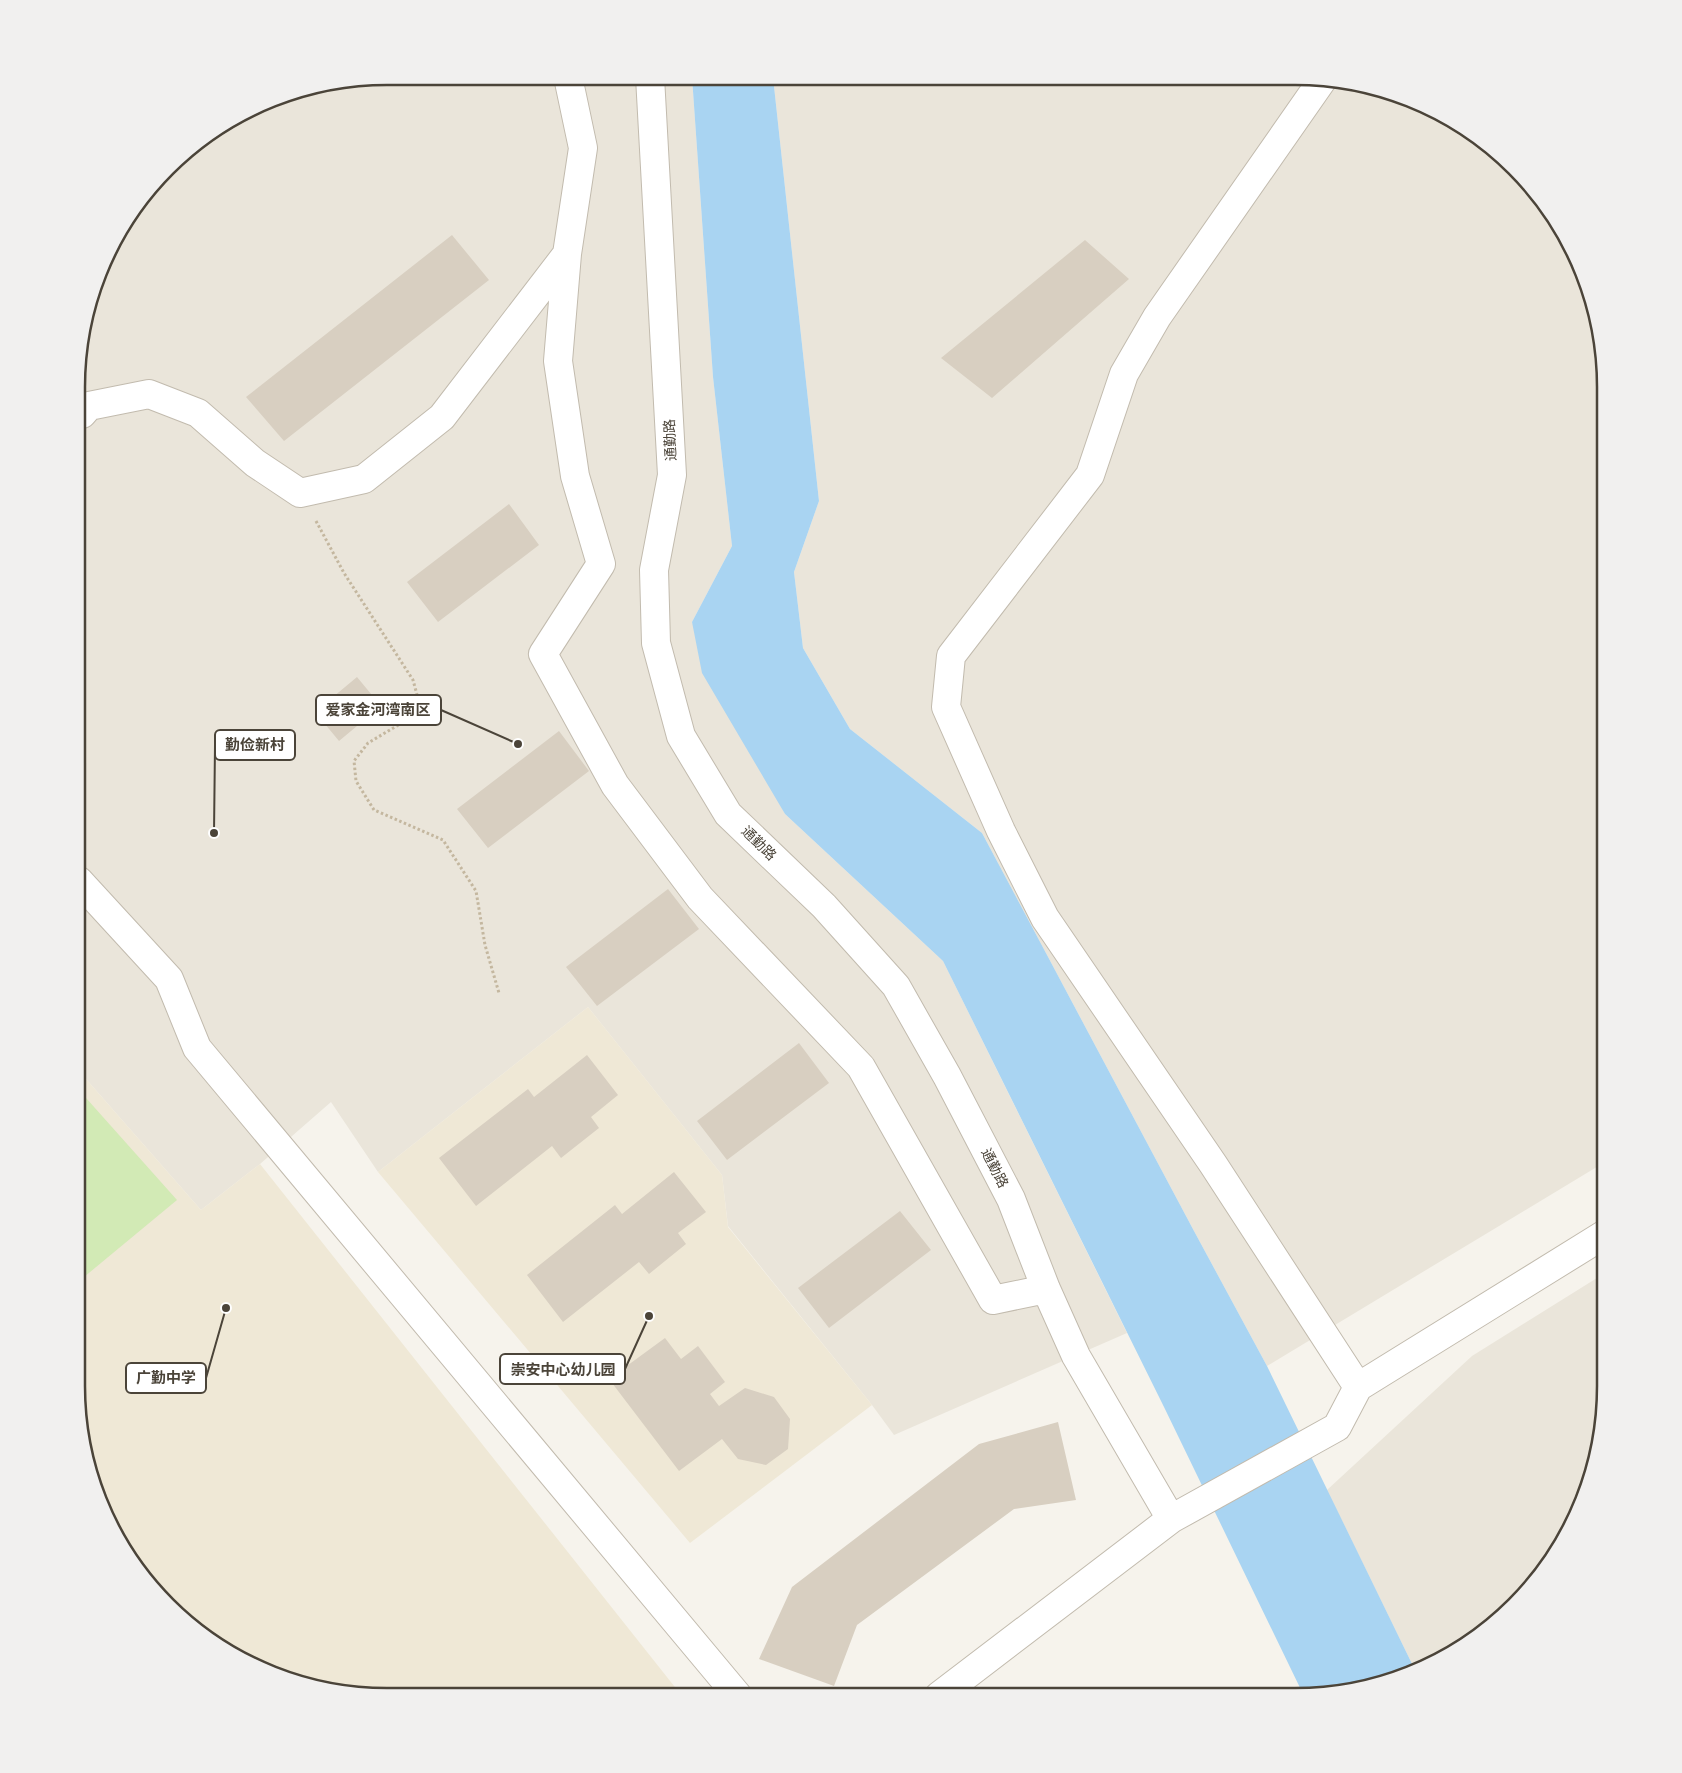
<svg xmlns="http://www.w3.org/2000/svg" width="1682" height="1773" font-family="'Asap Condensed','Noto Sans SC',sans-serif">
	<rect width="100%" height="100%" fill="#f6f3ec"/>
	<path fill="#eae5da" d="M387,76L692,77L713,377L732,546L692,622L785,814L943,961L1127,1333L894,1435L872,1405L728,1226L722,1175L588,1007L378,1172L331,1102L260,1164L201,1210L79,1071L82,327L118,232L182,153L287,93Z
		M773,77L1335,79L1450,118L1514,167L1553,214L1589,287L1605,367V1162L1267,1366L1194,1231L982,833L850,729L803,648L794,572L819,501Z
		M1605,1273V1406L1595,1466L1564,1541L1528,1591L1468,1644L1415,1670L1327,1490L1472,1356Z"/>
	<path fill="#efe8d6" d="M588,1007L722,1175L728,1227L872,1405L690,1543L378,1172Z
		M79,1071L201,1210L260,1164L682,1696H367L307,1686L232,1655L182,1619L129,1559L93,1485L77,1406Z"/>
	<path fill="#d2eab5" d="M78,1089L177,1200L78,1282Z"/>
	<path fill="#a9d4f2" d="M692,77H773L819,501L794,572L803,648L850,729L982,833L1194,1231L1267,1366L1415,1670L1395,1680L1315,1696H1304L1164,1407L943,961L785,814L702,673L692,622L732,546L713,377Z"/>
	<path fill="#d8cfc1" d="M452,235L489,280L284,441L246,397Z
		M1085,240L1129,279L992,398L941,358Z
		M509,504L539,545L438,622L407,582Z
		M357,677L381,706L339,741L315,712Z
		M559,731L589,771L488,848L457,809Z
		M668,889L699,929L597,1006L566,967Z
		M799,1043L829,1083L727,1160L697,1121Z
		M587,1055L618,1095L591,1117L599,1128L561,1158L552,1146L476,1206L439,1158L528,1089L534,1097Z
		M674,1172L706,1212L678,1233L686,1244L649,1274L639,1262L563,1322L527,1275L615,1205L622,1214Z
		M900,1211L931,1250L829,1328L798,1288Z
		M665,1338L681,1359L698,1346L725,1382L710,1394L719,1406L745,1388L774,1397L790,1419L788,1449L766,1465L738,1459L722,1439L679,1471L609,1379Z
		M1058,1422L1076,1500L1014,1509L857,1625L834,1686L759,1659L792,1587L979,1444Z"/>
	<g fill="none" stroke-linecap="round" stroke-linejoin="round">
		<defs>
			<path id="minor" d="M568,77L583,148L567,254L558,361L575,476L601,564L543,654L615,785L700,898L861,1067L993,1300L1046,1289
				M650,77L672,475L654,570L656,643L681,736L728,814L824,906L896,986L947,1076L1011,1199L1046,1289L1076,1356L1171,1519
				M1323,79L1157,317L1124,374L1090,475L951,656L946,707L1001,831L1045,918L1213,1164L1358,1387
				M82,414L89,406L149,394L198,413L255,463L300,493L364,479L442,417L567,254
				M79,881L169,979L197,1048L738,1696
				M939,1696L1171,1519L1337,1427L1358,1387L1605,1234"/>
		</defs>
		<use href="#minor" stroke="#c2bbae" stroke-width="30"/>
		<path stroke="#c4b79f" stroke-width="3" stroke-dasharray="2.5 2.5" stroke-linecap="butt" d="M316,521L344,573L413,680L419,702L400,724L368,743L354,761L356,781L374,810L443,840L476,891L485,945L499,993"/>
		<use href="#minor" stroke="#fff" stroke-width="28"/>
	</g>
	<g text-anchor="middle" stroke-width="4" stroke-linejoin="round" paint-order="stroke">
		<g font-size="14" fill="#4b4439" stroke="#fff">
			<text transform="translate(670 440) rotate(-93)" y="5">通勤路</text>
			<text transform="translate(759 843) rotate(44)" y="5">通勤路</text>
			<text transform="translate(995 1168) rotate(63)" y="5">通勤路</text>
		</g>
	</g>
	<path d="M0 0H1682V1773H0ZM387 85H1295A302 302 0 0 1 1597 387V1386A302 302 0 0 1 1295 1688H387A302 302 0 0 1 85 1386V387A302 302 0 0 1 387 85Z" fill="#f1f0ef" fill-rule="evenodd"/>
	<path fill="none" stroke="#4b4439" stroke-width="2.5" d="M387 85H1295A302 302 0 0 1 1597 387V1386A302 302 0 0 1 1295 1688H387A302 302 0 0 1 85 1386V387A302 302 0 0 1 387 85Z"/>
	<path fill="none" stroke="#4b4439" stroke-width="2" d="M518 744L441 710M214 833L215 745M649 1316L625 1369M226 1308L206 1378"/>
	<g fill="#4b4439" stroke="#fff" stroke-width="2">
		<circle cx="518" cy="744" r="5"/>
		<circle cx="214" cy="833" r="5"/>
		<circle cx="649" cy="1316" r="5"/>
		<circle cx="226" cy="1308" r="5"/>
	</g>
	<g fill="#fff" stroke="#4b4439" stroke-width="2">
		<rect x="316" y="695" width="125" height="30" rx="5"/>
		<rect x="215" y="730" width="80" height="30" rx="5"/>
		<rect x="500" y="1354" width="125" height="30" rx="5"/>
		<rect x="126" y="1363" width="80" height="30" rx="5"/>
	</g>
	<g font-size="15" text-anchor="middle" font-weight="bold" fill="#4b4439">
		<text x="378" y="715">爱家金河湾南区</text>
		<text x="255" y="750">勤俭新村</text>
		<text x="563" y="1375">崇安中心幼儿园</text>
		<text x="166" y="1383">广勤中学</text>
	</g>
</svg>
